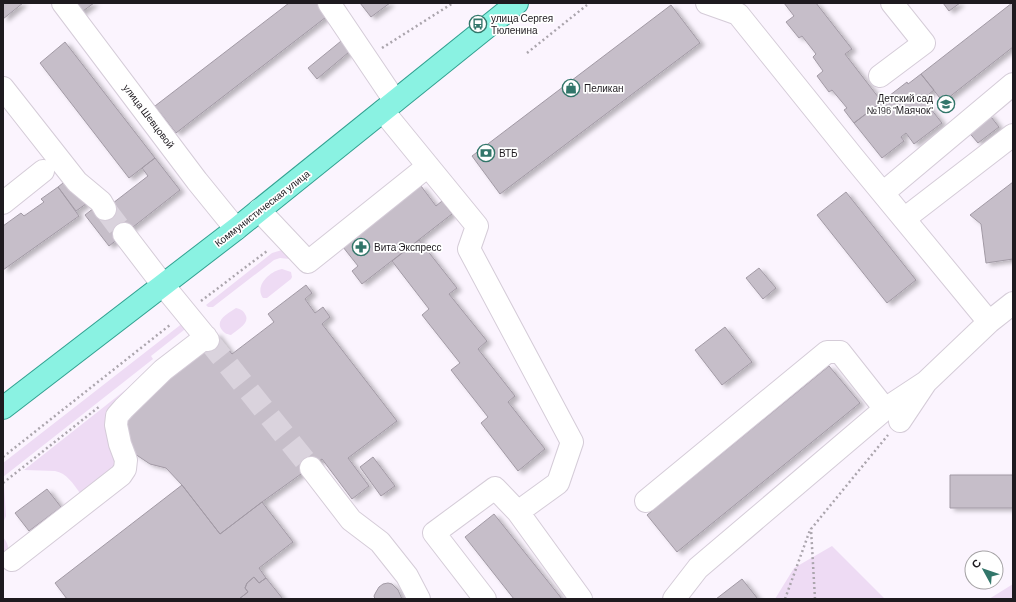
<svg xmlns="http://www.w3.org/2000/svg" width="1016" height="602" font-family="Barlow,sans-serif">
	<defs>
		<filter id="shadow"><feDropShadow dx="4.5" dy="2.5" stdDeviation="2" flood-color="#0004"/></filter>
	</defs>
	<rect width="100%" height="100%" fill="#fbf4fe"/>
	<path fill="#eedbf4" d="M282,250L290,259L280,258L274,260L213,307H208L206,305L272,253Z
		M282,269L291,272L292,277L291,279L267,298H263C254,286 270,271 282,269Z
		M236,308C241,309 244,311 246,316C249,324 237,330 231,335C227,334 225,334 222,330C214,320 229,313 236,308Z
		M188,319L189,326L151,356L153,359L3,477V463Z
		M157,365L117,453L114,467L80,493C73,484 67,473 55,471L24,470Z
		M4,485L6,516L3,523V486Z
		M3,537C9,545 11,551 3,559Z
		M832,546L885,599H775L794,568Z
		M1013,584V599H989Z"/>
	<path fill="#c6bec9" stroke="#a29aa5" filter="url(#shadow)" d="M3,3H23L3,19Z
		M71,3H94L79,14Z
		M289,3H322L330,14L176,133L155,106Z
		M360,3H390L371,17Z
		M784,3H816L852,49L845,54L882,102L854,123L844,110L847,108L832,90L829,92L817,76L823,71L813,57L816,54L802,36L799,38L786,22L794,16Z
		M943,3H960L949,11Z
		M1012,3H1013V47L943,102L921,74Z
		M671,5L700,43L500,194L472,156Z
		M346,37L355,47L317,79L308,68Z
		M65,42L155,158L129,178L40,63Z
		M921,74L934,90L923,99L942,123L914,144L906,133L901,137L904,141L882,158L854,123L907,82L908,84Z
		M988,113L999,127L978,143L967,130Z
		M155,158L180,190L109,246L85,215L99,204L104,210L148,176L142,168Z
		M68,179L86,204L76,211L58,187Z
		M1013,182V259L986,263L981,224L970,215Z
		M421,186L436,206L442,201L452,214L362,284L352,271L358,266L343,247Z
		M58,187L79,216L3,270V226L21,213L24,216L44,202L41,199Z
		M846,192L916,280L887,303L817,215Z
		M419,240L457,288L449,294L487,341L478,349L515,396L508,402L545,449L518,471L481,423L488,417L451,370L460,363L422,315L429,309L392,261Z
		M759,268L776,288L763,299L746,278Z
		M306,285L312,293L305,299L315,313L323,307L330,317L322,324L397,421L348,458L369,486L352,499L322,459L262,502L220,534L182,485L166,468L150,464L132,452L120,415L216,333L232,354L274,322L268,314Z
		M725,327L752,362L722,385L695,350Z
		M829,366L860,403L677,552L647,515Z
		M373,457L395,486L381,496L360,467Z
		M950,475H1013V508H950Z
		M182,485L220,534L262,502L293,542L259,568L266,578L259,583L254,577L247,583L245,588L248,592L239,599H67L55,583Z
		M47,489L61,507L29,531L15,513Z
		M494,514L562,599H514L465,537Z
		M254,577L259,583L266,578L283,599H239L248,592L245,588L247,583Z
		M742,579L758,599H716Z
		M388,583L392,584L398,590L402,599H375L374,596L376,592L379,587L383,584Z"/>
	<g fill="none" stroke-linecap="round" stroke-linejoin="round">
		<path stroke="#dad3dd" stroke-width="22" stroke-dasharray="22 11" stroke-linecap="butt" d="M105,209L124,234
			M208,340L311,468"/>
		<defs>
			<path id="minor" d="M63,3L197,181L236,229
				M329,3L395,101
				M707,3L738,14L853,157L989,322
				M880,76L924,43L892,3
				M3,88L77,182L101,202L105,209
				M383,111L477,226L469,249L572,442L558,483L518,512
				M883,193L1013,84
				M3,203L43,171
				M259,210L308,262L428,166
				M904,219L1013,135
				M124,234L163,285L208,340
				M900,421L926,382L989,322L1013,303
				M311,468L351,520L380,542L407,576L419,599
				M646,501L827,352H840L885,409L926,382
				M12,560L121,475L125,469L126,460L120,444L116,425L117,416L124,408L163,370L206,337
				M485,599L434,533L495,488L518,512L581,599
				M674,599L698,568L885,409"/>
			<path id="major" d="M3,408L236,229L517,3"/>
		</defs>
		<use href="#minor" stroke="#d5ccd8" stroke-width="24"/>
		<use href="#major" stroke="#32a191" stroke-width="24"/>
		<path stroke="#aba5ad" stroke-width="2.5" stroke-dasharray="2 3" stroke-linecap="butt" d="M382,48L453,3
			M527,53L587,5
			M201,301L267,251
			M3,457L170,325
			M3,483L100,406
			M785,599L810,530
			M815,599L811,529L888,435"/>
		<use href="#minor" stroke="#fff" stroke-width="22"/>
		<use href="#major" stroke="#8af2e2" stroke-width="22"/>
	</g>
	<defs>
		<symbol id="bus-ring" viewBox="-11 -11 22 22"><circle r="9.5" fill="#fff" stroke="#32766a" stroke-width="1.5"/><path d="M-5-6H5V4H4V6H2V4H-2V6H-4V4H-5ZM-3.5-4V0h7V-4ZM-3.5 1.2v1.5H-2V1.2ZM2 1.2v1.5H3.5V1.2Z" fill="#32766a"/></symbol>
		<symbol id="shop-ring" viewBox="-11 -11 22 22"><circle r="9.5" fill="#fff" stroke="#32766a" stroke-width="1.5"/><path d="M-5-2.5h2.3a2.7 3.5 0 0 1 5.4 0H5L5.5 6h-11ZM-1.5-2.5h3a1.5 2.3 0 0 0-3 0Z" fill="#32766a"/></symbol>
		<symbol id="school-ring" viewBox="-11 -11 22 22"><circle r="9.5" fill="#fff" stroke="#32766a" stroke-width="1.5"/><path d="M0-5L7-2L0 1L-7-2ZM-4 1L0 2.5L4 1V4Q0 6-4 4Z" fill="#32766a"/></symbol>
		<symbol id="bank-ring" viewBox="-11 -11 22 22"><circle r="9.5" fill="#fff" stroke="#32766a" stroke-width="1.5"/><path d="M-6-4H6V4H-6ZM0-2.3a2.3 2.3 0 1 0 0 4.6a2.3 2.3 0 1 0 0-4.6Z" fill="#32766a"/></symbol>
		<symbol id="pharmacy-ring" viewBox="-11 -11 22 22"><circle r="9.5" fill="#fff" stroke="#32766a" stroke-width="1.5"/><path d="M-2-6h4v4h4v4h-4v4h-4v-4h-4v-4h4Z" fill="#32766a"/></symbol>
	</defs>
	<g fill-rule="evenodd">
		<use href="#bus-ring" x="468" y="14" width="20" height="20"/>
		<use href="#shop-ring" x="561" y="78" width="20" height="20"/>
		<use href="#school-ring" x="936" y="94" width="20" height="20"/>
		<use href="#bank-ring" x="476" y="143" width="20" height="20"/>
		<use href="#pharmacy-ring" x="351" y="237" width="20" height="20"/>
	</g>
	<g text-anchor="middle" stroke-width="3.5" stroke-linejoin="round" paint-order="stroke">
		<g font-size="10" fill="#1e1a1f" stroke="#fff" text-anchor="start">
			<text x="491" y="22">улица Сергея<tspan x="491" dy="12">Тюленина</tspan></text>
			<text x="584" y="92">Пеликан</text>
			<text x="933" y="102" text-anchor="end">Детский сад<tspan x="933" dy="12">№196 "Маячок"</tspan></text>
			<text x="499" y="157">ВТБ</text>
			<text x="374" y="251">Вита Экспресс</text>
		</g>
		<g font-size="10" fill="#1e1a1f" stroke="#fff">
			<text transform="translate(149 116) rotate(53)" y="4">улица Шевцовой</text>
			<text transform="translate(262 208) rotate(-38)" y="4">Коммунистическая улица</text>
		</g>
	</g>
	<rect width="1016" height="602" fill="none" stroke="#1e1a1f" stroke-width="8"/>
	<g transform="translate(984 570) rotate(310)"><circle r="19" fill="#ffffff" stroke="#a5a3a5"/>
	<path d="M0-3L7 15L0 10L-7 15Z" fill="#32766a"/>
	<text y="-6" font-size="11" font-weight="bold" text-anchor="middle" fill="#1e1a1f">С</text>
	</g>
</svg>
